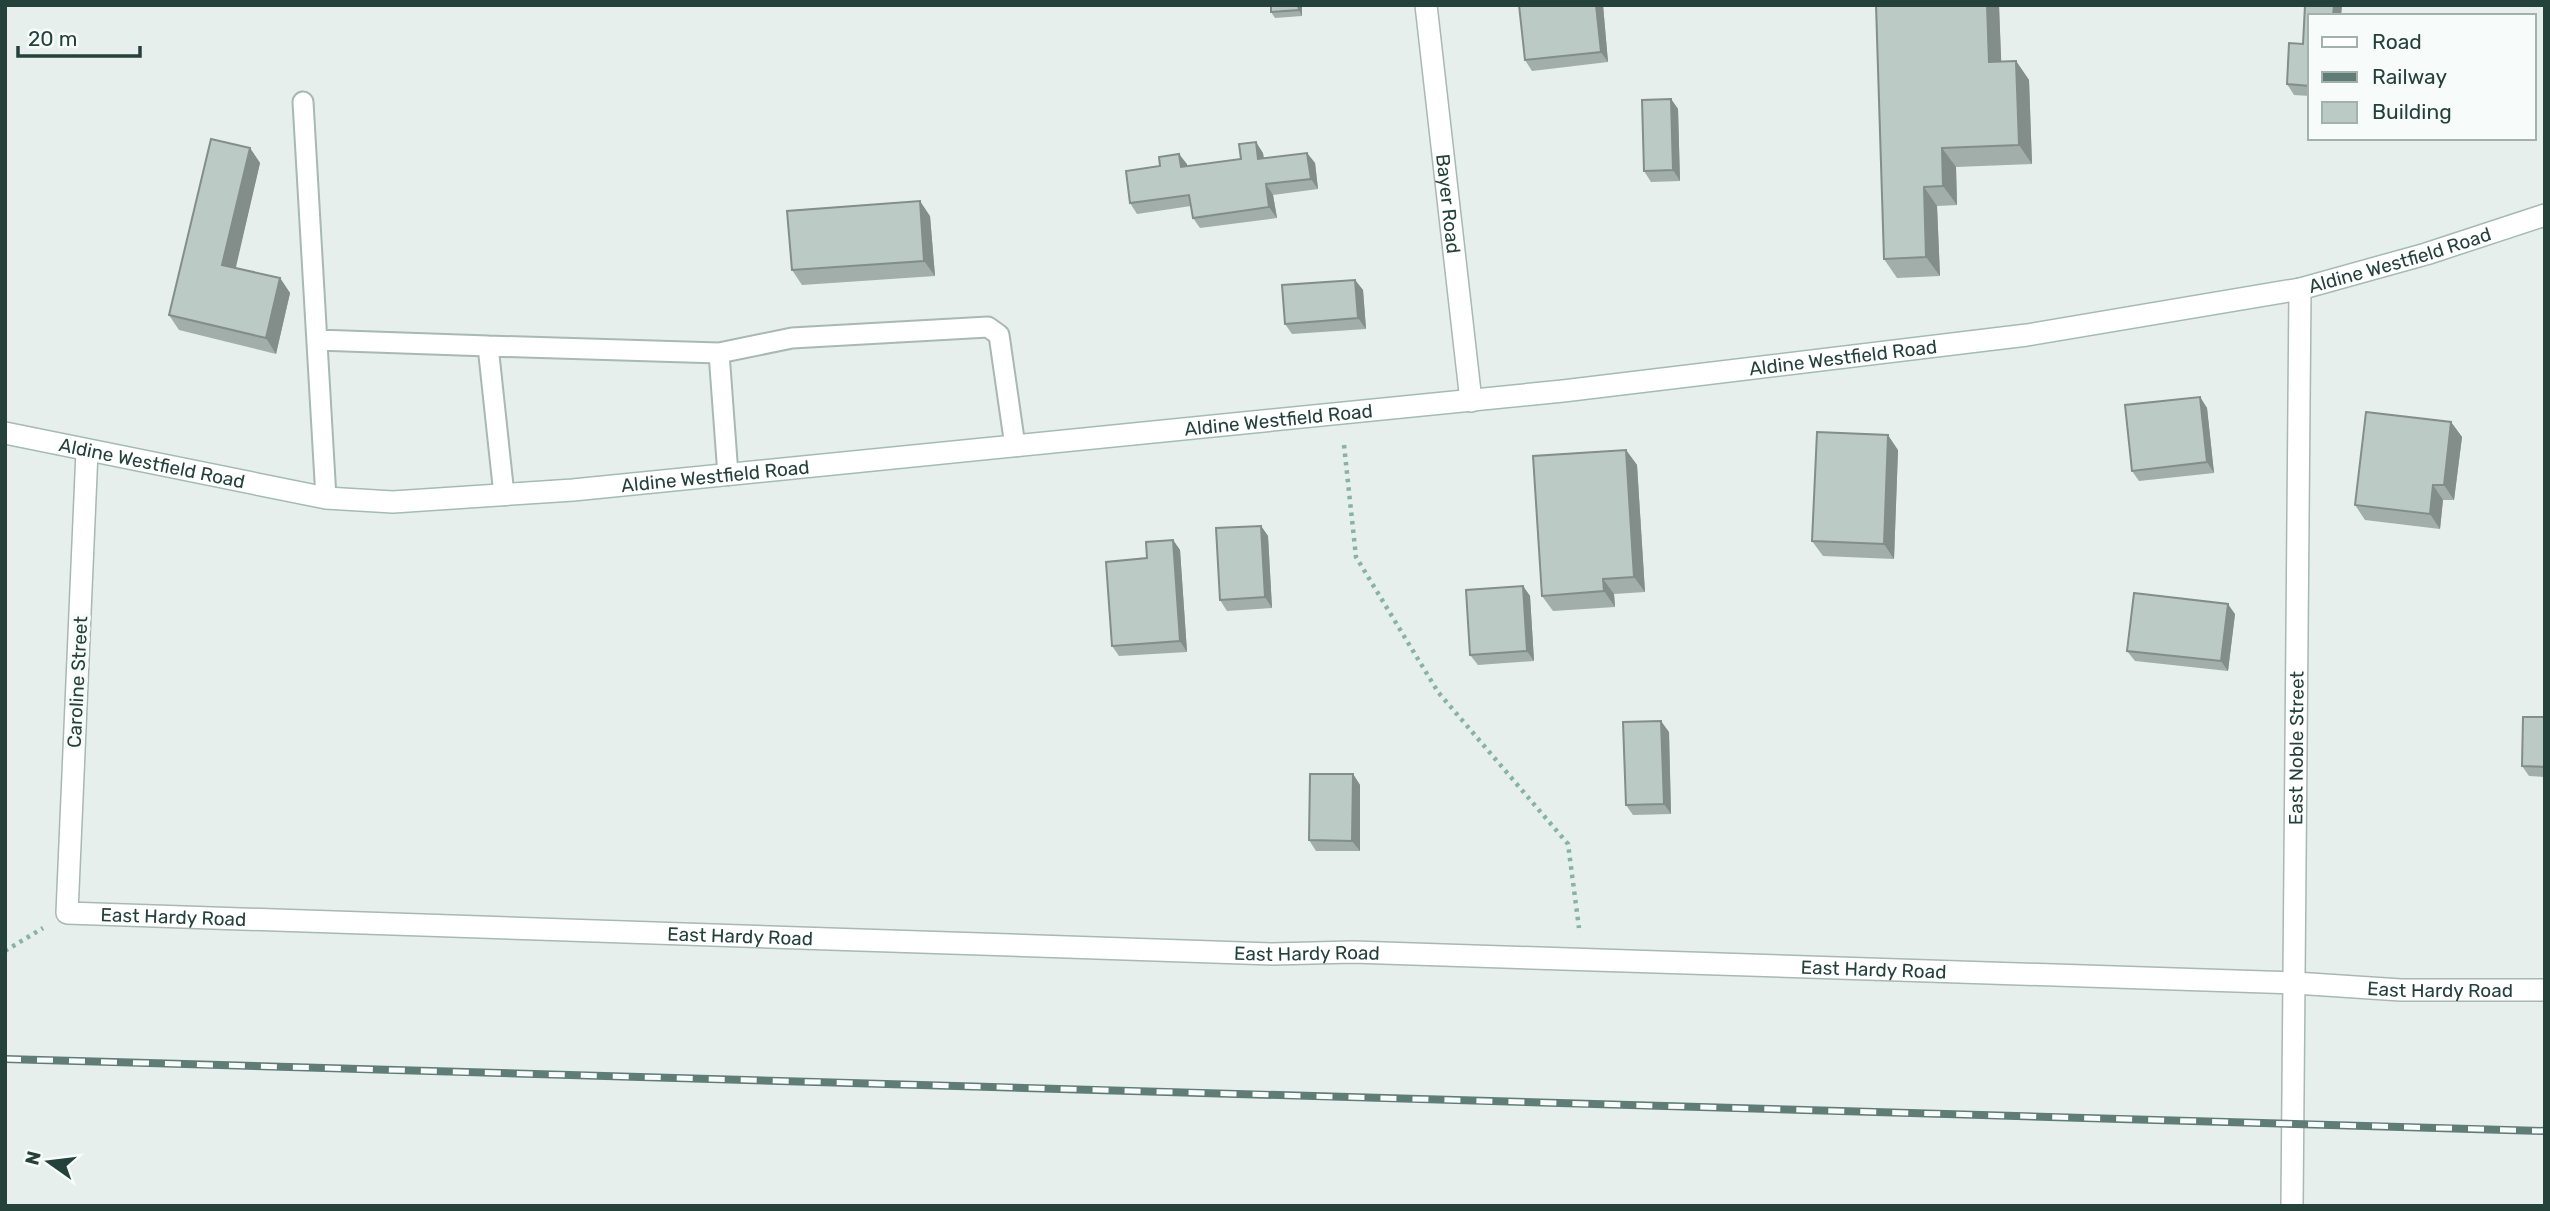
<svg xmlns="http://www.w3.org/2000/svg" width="2550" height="1211" font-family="Rubik,sans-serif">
	<rect width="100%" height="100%" fill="#e6efeb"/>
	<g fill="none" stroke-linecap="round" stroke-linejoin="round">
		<defs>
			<path id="service" d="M303,102L326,498
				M317,340L488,346L504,495
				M488,346L719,353L728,475
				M719,353L792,338L988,327L999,335L1015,446"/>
			<g id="minor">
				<path id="s1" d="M1426,5L1471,401"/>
				<path id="s2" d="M87,451L67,913L1272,954L1353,952L2295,983L2401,990H2545"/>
				<path id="s3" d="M2292,1206L2300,289"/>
			</g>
			<g id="secondary">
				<path id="s4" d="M5,433L326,498L393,502L573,490L1563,391L2027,335L2300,289L2426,254L2545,215"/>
			</g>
		</defs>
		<use href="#service" stroke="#a8b8b2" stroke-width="23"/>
		<use href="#minor" stroke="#a8b8b2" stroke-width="24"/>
		<use href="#secondary" stroke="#a4bbb3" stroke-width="24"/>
		<path stroke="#86b3a5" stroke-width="4.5" stroke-dasharray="3.5 5" stroke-linecap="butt" d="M1344,445L1356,557L1438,692L1568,844L1579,928
			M5,951L43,928"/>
		<use href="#service" stroke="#fff" stroke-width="19"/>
		<use href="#minor" stroke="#fff" stroke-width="21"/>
		<use href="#secondary" stroke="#fff" stroke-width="21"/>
		<defs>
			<path id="rail" d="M5,1059L2545,1131"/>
		</defs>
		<use href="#rail" stroke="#5f7d75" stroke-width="8"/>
		<use href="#rail" stroke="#f7fbf9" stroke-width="5" stroke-dasharray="16" stroke-linecap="butt"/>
	</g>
	<path fill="#a1aea9" d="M1302,5V16L1275,18L1271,12Z
		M1519,5H1603L1608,62L1532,71L1525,60Z
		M1876,5H1999L2001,62L2016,61L2029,80L2032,164L1956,167L1957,205L1937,206L1940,276L1897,278L1884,259Z
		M2305,5H2342L2341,16H2310V96L2294,95L2287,84L2303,44Z
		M1671,99L1678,109L1680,181L1651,182L1644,171Z
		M250,148L260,163L235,268L280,278L290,293L276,354L179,330L169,315Z
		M1263,153L1264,159L1307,153L1315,163L1318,189L1273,195L1277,218L1200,228L1193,218L1191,206L1137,214L1130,203L1187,164V166L1241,159Z
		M930,216L935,276L802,285L792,270Z
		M1355,280L1363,290L1366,329L1292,334L1285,324Z
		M2200,397L2207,408L2214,473L2139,481L2132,471Z
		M2451,422L2462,437L2454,500H2443L2440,529L2365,520L2355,505Z
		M1626,450L1637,465L1645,592L1614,594L1615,607L1553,611L1542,596Z
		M1898,450L1894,559L1823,556L1812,541Z
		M1261,526L1268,536L1272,608L1227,611L1220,600Z
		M1173,540L1180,550L1187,652L1119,656L1112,646L1147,558Z
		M1523,586L1530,596L1534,661L1478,665L1470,655Z
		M2235,614L2228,671L2135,661L2127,651Z
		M2545,717V777L2529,776L2522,766Z
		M1669,732L1671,814L1633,815L1626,805Z
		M1353,774L1360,785V851H1316L1309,840Z"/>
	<path fill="#838d89" d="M1298,5H1302V16L1299,10Z
		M1596,5H1603L1608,62L1601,52Z
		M1987,5H1999L2002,81L1989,62Z
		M2334,5H2342L2341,16H2333Z
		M2016,61L2029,80L2032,164L2019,145Z
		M1671,99L1678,109L1680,181L1673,170Z
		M1256,142L1263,153L1265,170L1258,159Z
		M250,148L260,163L233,280L222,265Z
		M1942,148L1956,167L1957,205L1943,186Z
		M1307,153L1315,163L1318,189L1311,179Z
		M1179,154L1187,164L1188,177L1181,167Z
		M1266,184L1273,195L1277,218L1269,207Z
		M1924,187L1937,206L1940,276L1926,257Z
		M920,201L930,216L935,276L924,261Z
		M280,278L290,293L276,354L266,338Z
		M1355,280L1363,290L1366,329L1358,318Z
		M2200,397L2207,408L2214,473L2207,462Z
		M2451,422L2462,437L2454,500L2444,485Z
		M1888,435L1898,450L1894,559L1884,544Z
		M1626,450L1637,465L1645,592L1634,577Z
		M2433,485L2443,500L2440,529L2430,514Z
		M1261,526L1268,536L1272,608L1265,597Z
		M1173,540L1180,550L1187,652L1180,641Z
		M1603,579L1614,594L1615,607L1604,591Z
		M1523,586L1530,596L1534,661L1527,651Z
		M2228,604L2235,614L2228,671L2221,661Z
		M1661,721L1669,732L1671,814L1664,804Z
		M1353,774L1360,785V851L1352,841Z"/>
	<path fill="#bbcac4" stroke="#838d89" stroke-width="2" d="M1271,5H1298L1299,10L1271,12Z
		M1519,5H1596L1601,52L1525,60Z
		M1876,5H1987L1989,62L2016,61L2019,145L1942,148L1943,186L1924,187L1926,257L1884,259Z
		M2305,5H2334L2333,16H2310V86L2287,84L2289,43L2303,44Z
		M1671,99L1673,170L1644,171L1642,100Z
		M211,139L250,148L222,265L280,278L266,338L169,315Z
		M1256,142L1258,159L1307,153L1311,179L1266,184L1269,207L1193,218L1189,195L1130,203L1126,171L1160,166L1159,157L1179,154L1181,167L1241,159L1239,144Z
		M920,201L924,261L792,270L787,211Z
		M1355,280L1358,318L1285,324L1282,285Z
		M2200,397L2207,462L2132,471L2125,405Z
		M2366,412L2451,422L2444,485H2433L2430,514L2355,505Z
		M1817,432L1888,435L1884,544L1812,541Z
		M1626,450L1634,577L1603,579L1604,591L1542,596L1533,456Z
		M1261,526L1265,597L1220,600L1216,528Z
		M1173,540L1180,641L1112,646L1106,562L1147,558L1146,542Z
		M1523,586L1527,651L1470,655L1466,590Z
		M2134,593L2228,604L2221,661L2127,651Z
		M2523,717H2545V767L2522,766Z
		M1661,721L1664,804L1626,805L1623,722Z
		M1310,774H1353L1352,841L1309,840Z"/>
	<g text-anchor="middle" stroke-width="7" stroke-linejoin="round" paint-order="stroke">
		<g font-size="19" fill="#24423a" stroke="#f7fbf9">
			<text dy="7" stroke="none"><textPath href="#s1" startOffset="200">Bayer Road</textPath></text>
			<text dy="7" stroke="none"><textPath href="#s4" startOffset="2418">Aldine Westfield Road</textPath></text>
			<text dy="7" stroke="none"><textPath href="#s4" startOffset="1852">Aldine Westfield Road</textPath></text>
			<text dy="7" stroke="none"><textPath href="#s4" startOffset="1284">Aldine Westfield Road</textPath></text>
			<text dy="7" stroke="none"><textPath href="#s4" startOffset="150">Aldine Westfield Road</textPath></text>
			<text dy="7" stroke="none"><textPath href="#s4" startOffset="718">Aldine Westfield Road</textPath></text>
			<text transform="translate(77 682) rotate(-87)" y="7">Caroline Street</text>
			<text dy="7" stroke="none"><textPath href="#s3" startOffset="458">East Noble Street</textPath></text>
			<text dy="7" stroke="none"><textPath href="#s2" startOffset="569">East Hardy Road</textPath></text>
			<text dy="7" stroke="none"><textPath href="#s2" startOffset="1136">East Hardy Road</textPath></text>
			<text dy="7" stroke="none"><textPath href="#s2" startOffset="1703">East Hardy Road</textPath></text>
			<text dy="7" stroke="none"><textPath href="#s2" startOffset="2270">East Hardy Road</textPath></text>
			<text dy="7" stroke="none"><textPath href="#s2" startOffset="2837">East Hardy Road</textPath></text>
		</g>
	</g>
	<rect width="2550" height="1211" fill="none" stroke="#24423a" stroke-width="14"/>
	<rect x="2308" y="14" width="228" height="126" fill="#f7fbf9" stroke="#a3b1ad" stroke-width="2"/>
	<rect x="2322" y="37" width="35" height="10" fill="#ffffff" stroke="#a3b1ad" stroke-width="2"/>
	<text x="2372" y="49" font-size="21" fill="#24423a">Road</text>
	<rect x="2322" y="72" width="35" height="10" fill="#5f7d75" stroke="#a3b1ad" stroke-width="2"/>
	<text x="2372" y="84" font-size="21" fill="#24423a">Railway</text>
	<rect x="2322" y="102" width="35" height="21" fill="#bbcac4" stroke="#a3b1ad" stroke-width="2"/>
	<text x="2372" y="119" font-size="21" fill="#24423a">Building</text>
	<g transform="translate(49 1162) rotate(284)" stroke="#f7fbf9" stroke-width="5" paint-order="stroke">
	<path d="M0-5L12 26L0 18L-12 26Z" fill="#24423a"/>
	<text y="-10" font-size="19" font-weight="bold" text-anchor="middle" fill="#24423a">N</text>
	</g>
	<path d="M18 46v10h122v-10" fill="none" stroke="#24423a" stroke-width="3.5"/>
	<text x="28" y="46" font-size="21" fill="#24423a" stroke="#f7fbf9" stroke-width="5" paint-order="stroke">20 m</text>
</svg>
